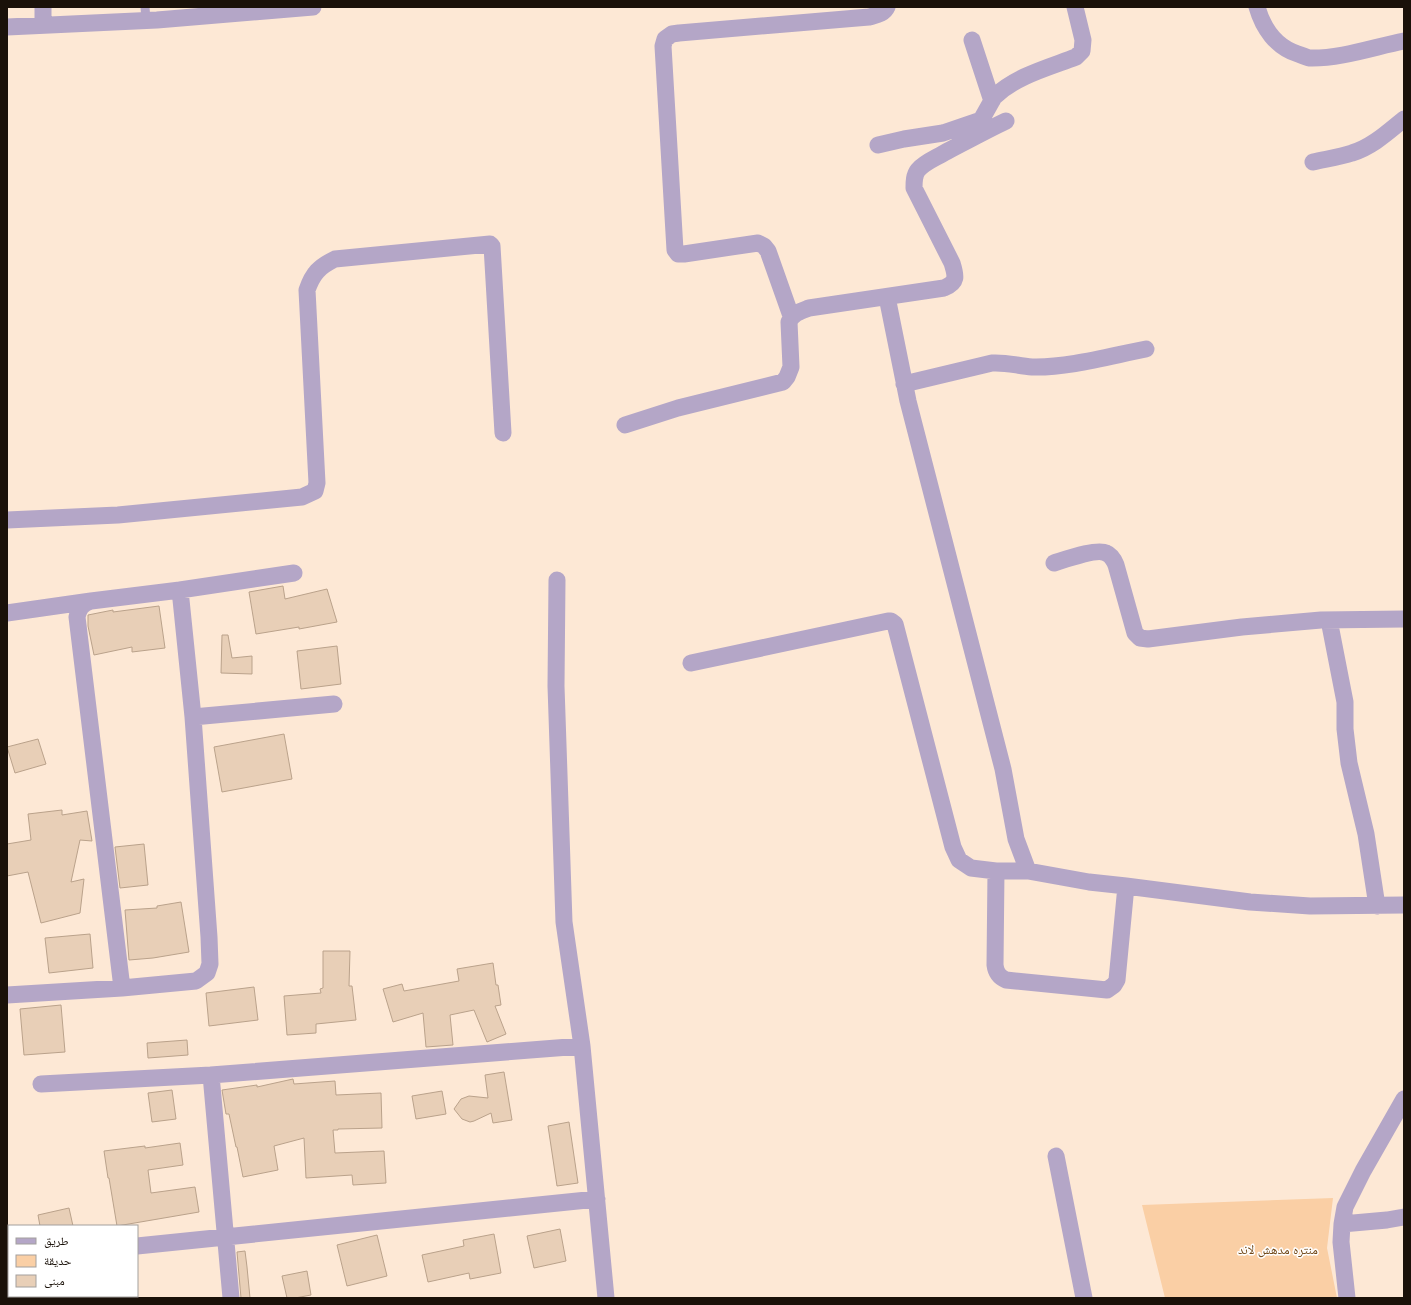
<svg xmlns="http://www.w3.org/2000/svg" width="1411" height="1305" font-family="'Nunito Sans','Noto Naskh Arabic',sans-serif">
	<rect width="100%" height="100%" fill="#fde8d5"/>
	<path fill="#facfa5" d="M1333,1198L1327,1248L1337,1298H1165L1142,1205Z"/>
	<path fill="#e8cfb7" stroke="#baa28b" d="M283,586L285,599L327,589L337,622L299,629V627L256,634L249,592Z
		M159,606L165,648L132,652V647L94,655L88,626V615L113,610V612Z
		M222,635H228L232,658L252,656V674L221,673Z
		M337,646L341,684L301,689L297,651Z
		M284,734L292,779L222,792L214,747Z
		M38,739L46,764L15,773L7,747Z
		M62,810V815L87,811L92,841L80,840L71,882L84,879L80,913L41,923L28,872L7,876V844L31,840L28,814Z
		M144,844L148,885L120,888L115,847Z
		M181,902L189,952L153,958L129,960L125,910L157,908V906Z
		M90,934L93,968L49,973L45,938Z
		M323,951H350L349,986H352L356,1020L316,1024V1033L287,1035L284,996L321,993L320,989L323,988Z
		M493,963L496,985H498L501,1005L495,1006L506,1034L487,1042L474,1010L450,1015L453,1045L426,1047L423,1013L393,1022L383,989L402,984L404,991L459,981L457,969Z
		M254,987L258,1020L209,1026L206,993Z
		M61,1005L65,1052L24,1055L20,1009Z
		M187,1040L188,1055L148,1058L147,1043Z
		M504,1072L512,1120L493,1123L491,1113L474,1121L470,1122L462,1119L454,1109L461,1099L469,1096L488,1098L485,1075Z
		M293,1079L294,1084L335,1081L336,1095L381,1093L382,1128L338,1129V1130H333L335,1153L384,1151L386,1183L353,1185L352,1175L306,1178L304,1138L274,1146L278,1170L243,1177L237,1147H236L229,1114H226L222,1090L257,1085V1087Z
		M172,1090L176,1119L152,1122L148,1093Z
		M442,1091L446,1114L416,1119L412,1096Z
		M569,1122L578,1183L557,1186L548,1126Z
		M180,1143L183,1165L148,1170L151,1193L195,1187L199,1212L117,1226L109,1178H108L104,1151L145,1146V1148Z
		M69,1208L73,1226H40L38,1215Z
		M560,1229L566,1261L534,1268L527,1236Z
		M494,1234L501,1273L470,1279L469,1273L428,1282L422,1255L464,1246L463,1240Z
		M377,1235L387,1276L347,1286L337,1245Z
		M245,1251L247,1267L250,1298H241L237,1252Z
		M307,1271L311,1295L295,1298H287L282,1276Z"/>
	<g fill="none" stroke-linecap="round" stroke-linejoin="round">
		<path stroke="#b4a6c7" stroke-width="9" d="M145,7L146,20"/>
		<path stroke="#b4a6c7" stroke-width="17" d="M43,7V25
			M1257,7C1263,28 1276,47 1298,54C1301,55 1306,57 1309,58C1340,59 1374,47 1404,41
			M7,27L157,20L313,7
			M972,40L992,101
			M971,138L994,97C1016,76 1047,68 1076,57L1082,51L1083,40L1075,7
			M878,145L904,139L943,133L981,120
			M1313,162C1326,159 1340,157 1352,153C1372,147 1388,132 1404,119
			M887,297L908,401L1003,769L1016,839L1028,871L1089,882L1126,886L1250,902L1310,906L1404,905
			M791,316L768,251L764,246L758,243L684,254H678L675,250L663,46L665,39L672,34L679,33L869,17C876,15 884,14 887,7
			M904,384L992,363C1006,362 1018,366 1032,367C1068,368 1110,356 1146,349
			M625,425L678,408L783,382L787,377L791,367L789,322C793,313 801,311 809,308L944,288C958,282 956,276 952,263L914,188C914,182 914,175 918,170C925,162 936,158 944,153C965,142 985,131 1006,121
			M7,520L118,515L302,497L315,491L317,483L307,290C313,273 319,267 335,259L490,244L492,246L503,433
			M1054,563C1064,560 1097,548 1106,553C1111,555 1114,560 1116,565L1135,633L1140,638L1148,639L1242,627L1321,620L1404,619
			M557,580L556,686L564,922L582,1046L606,1298
			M7,613L91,601
			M1329,620L1345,702V729L1349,763L1366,834L1377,906
			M691,663L888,621H891L895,624L953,847L959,860L971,868L996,871H1028
			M193,717L334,704
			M996,871L995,965C996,973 999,977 1006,980L1107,990L1114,985L1117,980L1126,886
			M122,988L77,617C79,608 82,604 91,601L180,590
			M7,995L122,988L196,981L207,973L210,964L209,937L193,717L180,590L294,573
			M41,1084L211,1075
			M1056,1156L1084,1298
			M1342,1224L1387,1220L1404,1217
			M137,1246L597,1199
			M7,1289H9
			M231,1298L211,1075L582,1046
			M1347,1298L1341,1242L1342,1224L1345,1207L1363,1171L1404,1099"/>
	</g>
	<g text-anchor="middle" stroke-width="3" stroke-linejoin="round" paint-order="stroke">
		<g font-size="13" fill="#704716" stroke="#fff">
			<text x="1278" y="1254">منتره مدهش لاند</text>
		</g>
	</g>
	<rect width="1411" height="1305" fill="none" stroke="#1a1109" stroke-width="16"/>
	<rect x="8" y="1225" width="130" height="72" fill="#ffffff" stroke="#a3a09d"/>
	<rect x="16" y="1238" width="20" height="6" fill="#b4a6c7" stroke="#a3a09d"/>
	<text x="44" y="1245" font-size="12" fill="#1a1109">طريق</text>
	<rect x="16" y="1255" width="20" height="12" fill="#facfa5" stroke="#a3a09d"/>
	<text x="44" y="1265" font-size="12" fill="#1a1109">حديقة</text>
	<rect x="16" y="1275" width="20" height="12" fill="#e8cfb7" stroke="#a3a09d"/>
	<text x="44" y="1285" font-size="12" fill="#1a1109">مبنى</text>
</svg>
